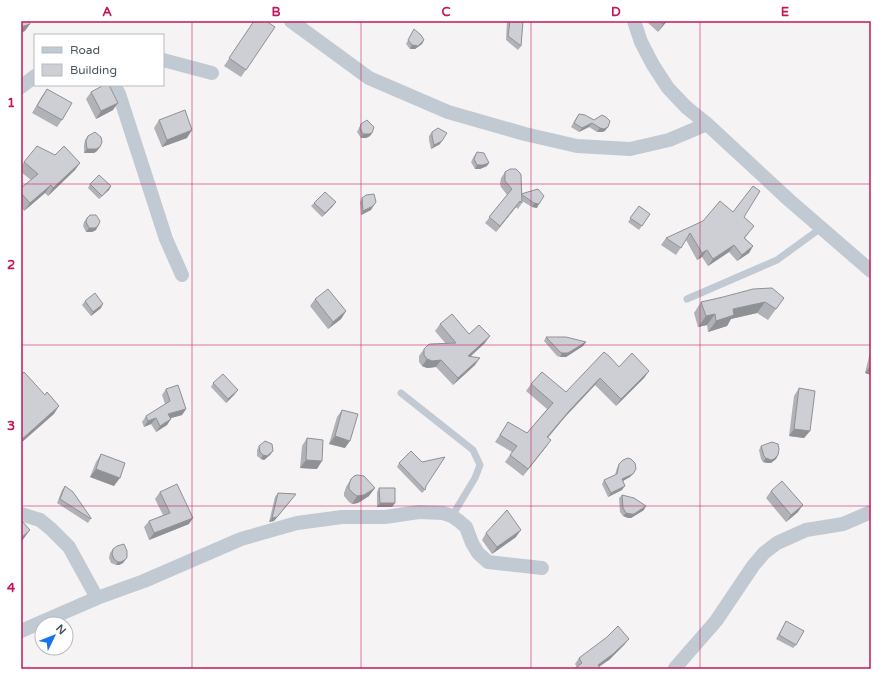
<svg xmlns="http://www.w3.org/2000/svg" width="892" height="690" font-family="'Varela Round',sans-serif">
	<rect width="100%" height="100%" fill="#f5f3f3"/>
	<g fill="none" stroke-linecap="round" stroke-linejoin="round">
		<path stroke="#c1cad2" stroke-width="7" d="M687,299L777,260L821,228
			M401,393L473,450L480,465L475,478L452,516"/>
		<path stroke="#c1cad2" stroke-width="14" d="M291,21L369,78L448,112L525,134L577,146L630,149L669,140L707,124
			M634,21L641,42L653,65L668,88L686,107L707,124L789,200L871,271
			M163,60L212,73
			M114,85L119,94L166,239L182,275
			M21,87L35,76
			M21,514L40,520L51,529L69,547L97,598
			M21,631L97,598L144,581L241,539L297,523L342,517H385L419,512L443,513L452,516L459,521L466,527L472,543L478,553L488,562L542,568
			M676,669L675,668L716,621L753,566L764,553L777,543L806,530L843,524L871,512"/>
	</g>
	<path fill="#b0b2b7" d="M254,21L275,27L241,77L224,66Z
		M507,21H523L521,46L518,50L506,40Z
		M647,21H667L658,32L647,22Z
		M414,29L424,40L422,44L415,49H410L406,44Z
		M47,89L62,120L57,127L32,113L42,96Z
		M91,92L113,110L96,119L86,99Z
		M579,114L594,120L605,131L602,132H597L589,127L579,132L571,127L576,118Z
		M159,120L187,138L162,147L154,128Z
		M361,124L372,133L370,136L366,138H361L357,132Z
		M432,132L440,144L431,149L429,140V136Z
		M88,136L97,151L94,153H84V145L85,140Z
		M477,152L487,166L480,169H475L471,162L474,156Z
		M24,162L80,163L75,170L48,196L45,193L24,211L21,207V188L31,180L21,172V166Z
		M505,172L522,194L538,189L537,208L532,207L522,201V203L518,209L516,207L496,232L485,223L507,195L501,187L500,184L501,178Z
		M90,184L111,186L109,190L99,199L88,188Z
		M362,198L371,210L361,215L360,202Z
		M314,203L333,206L322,217L311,206Z
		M639,206L650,214L639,230L628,222Z
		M733,212L744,217L754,226L745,238L753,246L749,253L737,261L729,252L708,266L702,257L697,260L686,240L676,255L661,245L666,238Z
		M87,218L96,230L92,232H86L83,226L84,222Z
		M784,298L768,320L757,313L731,319L727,326L708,332L707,325L698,327L694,313L701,302Z
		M315,299L346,311L341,319L328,329L310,306Z
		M85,301L101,308L91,316L82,305Z
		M440,324L469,334L485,343L470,357L475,365L453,385L436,367L427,368L422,366L419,362V356L424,349L446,344L435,331Z
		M546,337L586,342L583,346L566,357H560L557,356L544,341Z
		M871,348V375L865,373Z
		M619,367L649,371L644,378L616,406L595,385L565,417L548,438L546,447L523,476L505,462L512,452L495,442L508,422L527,433L547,409L526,391L531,384L566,392Z
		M213,383L235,394L226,403L211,387Z
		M799,388L810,431L804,438L789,436L794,396Z
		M166,389L186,409L182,415L171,418L167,425L156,432L151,424L144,427L142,422L146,416L165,404L162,395Z
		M342,410L345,448L329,444L337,417Z
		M307,438L317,469L300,468L302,446Z
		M259,446L273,451L270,455L264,460L261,459L257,456V450Z
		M761,446L778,455L776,459L771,463H768L763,462L761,459L759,450Z
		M101,454L114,486L90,477L96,462Z
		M399,463L425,490L422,493L397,467Z
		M619,464L630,477L623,481L622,490L608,497L602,484L604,480L615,475L617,468Z
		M351,479L369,496L358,503L352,504L349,502L344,496V493L346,487Z
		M65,486L91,518L88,523L57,503L62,490Z
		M379,488L395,503L392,507H377V492Z
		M771,491L798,512L786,522L766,498Z
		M160,492L189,524L149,540L144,527L149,521L163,515L155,499Z
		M278,493L296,494L274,521L269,522L275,497Z
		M622,495L644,510L631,518H628L623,516L620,512L619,498Z
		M486,533L516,537L492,554L482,540Z
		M113,549L123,563L119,565H116L111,563L109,558L110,553Z
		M786,621L796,645L793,648L776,639Z
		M625,644L609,660L577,667L575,664L579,658Z"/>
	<path fill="#909195" d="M666,21H667L658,32L663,24Z
		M30,24L25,31L21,33V27Z
		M424,40L422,44L415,49H410L412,45Z
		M118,103L113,110L96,119L101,111Z
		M592,123L589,127L579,132L582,128Z
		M608,127L605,131L602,132H597L600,128Z
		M192,130L187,138L162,147L167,140Z
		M372,133L370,136L366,138H361L363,134Z
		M442,141L440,144L431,149L434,145Z
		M100,147L97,151L94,153H84L87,149Z
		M80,163L75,170L48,196L53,188Z
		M489,163L487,166L480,169H475L477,165Z
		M51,185L45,193L24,211L30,203Z
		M111,186L109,190L99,199L102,196Z
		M520,201L516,207L496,232L500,226Z
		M336,202L333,206L322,217L325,213Z
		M376,202L371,210L361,215L363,211Z
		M534,203L539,204L537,208L532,207Z
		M98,226L96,230L92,232H86L89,228Z
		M734,245L729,252L708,266L713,259Z
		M753,246L749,253L737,261L742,255Z
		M707,250L702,257L697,260L702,253Z
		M765,302L757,313L731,319L727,326L708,332L716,321L733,309Z
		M103,304L101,308L91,316L93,312Z
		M346,311L341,319L328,329L333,322Z
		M715,314L707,325L698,327L706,316Z
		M490,336L485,343L463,363L468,356Z
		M586,342L583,346L566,357H560L562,353Z
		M480,358L475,365L453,385L458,378Z
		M427,359L441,360L436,367L427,368L422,366Z
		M870,366H871V375L865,373Z
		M649,371L644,378L616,406L621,399Z
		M600,378L595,385L565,417L542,444L547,437L570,410Z
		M238,390L235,394L226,403L228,399Z
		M59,406L54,414L21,443V440Z
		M186,409L182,415L164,420L168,414Z
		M156,418L151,424L144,427L148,421Z
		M171,419L167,425L156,432L160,426Z
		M794,429L810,431L804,438L789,436Z
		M335,436L350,441L345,448L329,444Z
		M551,440L546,447L523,476L528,469Z
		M273,451L270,455L264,460L261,459L263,455Z
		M778,455L776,459L771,463H768L763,462L766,458Z
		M306,460L322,461L317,469L300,468Z
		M96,469L120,478L114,486L90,477Z
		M633,474L630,477L619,483L622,479Z
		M625,486L622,490L608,497L611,493Z
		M375,488L369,496L358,503L352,504L357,496Z
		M296,494L274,521L269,522L272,518Z
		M380,503H395L392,507H377Z
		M803,505L798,512L786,522L791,515Z
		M646,506L644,510L631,518H628L623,516L626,513Z
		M193,518L189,524L149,540L154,533Z
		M30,530L22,541L21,542V538Z
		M521,530L516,537L492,554L497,547Z
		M126,559L123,563L119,565H116L118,562Z
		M629,639L625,644L609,660L596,669L598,665Z"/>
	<path fill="#cdcfd5" stroke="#909195" d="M21,21H29L30,24L21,27Z
		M254,21H266L275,27L246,70L229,58Z
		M510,21H523L521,46L508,36Z
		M659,21H666L663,24Z
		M414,29L421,35L424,40L418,46L412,45L408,40Z
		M104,85H109L118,103L101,111L91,92Z
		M47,89L72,103L62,120L37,106Z
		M185,110L192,130L167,140L159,120Z
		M579,114L585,115L594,120L602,115L606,117L610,121L608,127L604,129L600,128L592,123L582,128L574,123Z
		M367,120L374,127L372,133L369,134H363L360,128L361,124Z
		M438,128L447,133L442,141L434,145L432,136V132Z
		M95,132L101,137L102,142L100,147L96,149H87L86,141L88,136Z
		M37,146L55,155L64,146L80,163L53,188L51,185L30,203L21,193V188L38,174L24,162Z
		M477,152L484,153L489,163L483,165H477L474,159Z
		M510,169H516L520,173L521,175L522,203L520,201L500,226L489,217L512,189L505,181V172Z
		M99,175L111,186L102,196L90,184Z
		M753,186L760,191L744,217L754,226L744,238L753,246L742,255L734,245L713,259L707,250L702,253L690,233L681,248L666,238L703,221L720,201L733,212Z
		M538,189L544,196L539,204L534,203L521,194Z
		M325,192L336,202L325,213L314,203Z
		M374,194L376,202L373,206L363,211L362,198L366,195Z
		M639,206L650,214L642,226L630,218Z
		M90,215H96L100,221L98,226L95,228H89L86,222L87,218Z
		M772,288L784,298L776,309L765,302L733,309L734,315L716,321L715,314L706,316L701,302L723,297L753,289Z
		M328,289L346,311L333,322L315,299Z
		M95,293L103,304L93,312L85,301Z
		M452,314L469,334L479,325L490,336L468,356L480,358L458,378L441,360L432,361L427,359L424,355V349L428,345L430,344L456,343L440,324Z
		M546,337H566L586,342L568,353H562L560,352Z
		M604,352L609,356L619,367L632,353L649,371L621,399L600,378L570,410L547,437L551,440L528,469L510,455L517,446L500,435L508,422L527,433L553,403L531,384L542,372L566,392Z
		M24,372L45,395L47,392L59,406L21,440V375Z
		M223,374L238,390L228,399L213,383Z
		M178,385L186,409L168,414L171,419L160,426L156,418L148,421L146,416L170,401L166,389Z
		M799,388L815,391L810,431L794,429Z
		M342,410L358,414L350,441L335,436Z
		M307,438L323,440L322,461L306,460Z
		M265,441L272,444L273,451L267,456L263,455L260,452L259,446Z
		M772,442L778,444L779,449L778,455L774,459L771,460L766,458L764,456L761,446Z
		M411,451L422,462L445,457L426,486L425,490L399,463Z
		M101,454L125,463L120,478L96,469Z
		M628,458L631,459L635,463L636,469L633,474L622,479L625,486L611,493L604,480L617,474L619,464L623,460Z
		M357,475L364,476L375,488L364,495L357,496L354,494L349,489V485L351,479L354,476Z
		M782,481L803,505L791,515L771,491Z
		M177,484L193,518L154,533L149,521L170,513L160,492Z
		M65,486L73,492L91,518V519L60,499Z
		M379,488H395V503H380Z
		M278,493L296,494L277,517L272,518Z
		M622,495L634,498L646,506L634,514H631L626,513L623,508Z
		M507,510L521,530L497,547L486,533Z
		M21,520L30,530L21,538Z
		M124,544L127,551V557L126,559L121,562H118L114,559L112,554L113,549L117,546Z
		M786,621L804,631L796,645L779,635Z
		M618,626L629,639L613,654L598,665L601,669H574L582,663L579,658L607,637Z"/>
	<path fill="none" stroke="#c2185b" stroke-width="1" stroke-opacity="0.55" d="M192,21V669M361,21V669M531,21V669M700,21V669M21,184H871M21,345H871M21,506H871"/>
	<rect width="892" height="690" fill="none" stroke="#ffffff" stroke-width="44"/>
	<rect x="34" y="34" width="130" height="52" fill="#ffffff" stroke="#b7bbc0"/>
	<rect x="42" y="47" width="20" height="6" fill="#c1cad2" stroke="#b7bbc0"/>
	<text x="70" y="54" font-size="12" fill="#4a5661">Road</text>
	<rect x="42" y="64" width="20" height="12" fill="#cdcfd5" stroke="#b7bbc0"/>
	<text x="70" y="74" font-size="12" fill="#4a5661">Building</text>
	<g transform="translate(54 636) rotate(47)"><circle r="19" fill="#ffffff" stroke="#b7bbc0"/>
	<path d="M0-3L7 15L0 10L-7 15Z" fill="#1a73e8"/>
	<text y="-6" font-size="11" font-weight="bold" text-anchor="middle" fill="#4a5661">N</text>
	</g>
	<rect x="22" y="22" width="848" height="646" fill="none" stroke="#c2185b" stroke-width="1.5"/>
	<g font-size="13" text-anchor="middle" font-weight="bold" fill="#c2185b">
		<text x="107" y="16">A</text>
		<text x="276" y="16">B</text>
		<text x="446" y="16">C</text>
		<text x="616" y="16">D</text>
		<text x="785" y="16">E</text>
		<text x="11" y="107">1</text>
		<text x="11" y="269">2</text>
		<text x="11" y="430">3</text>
		<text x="11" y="592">4</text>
	</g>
</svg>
